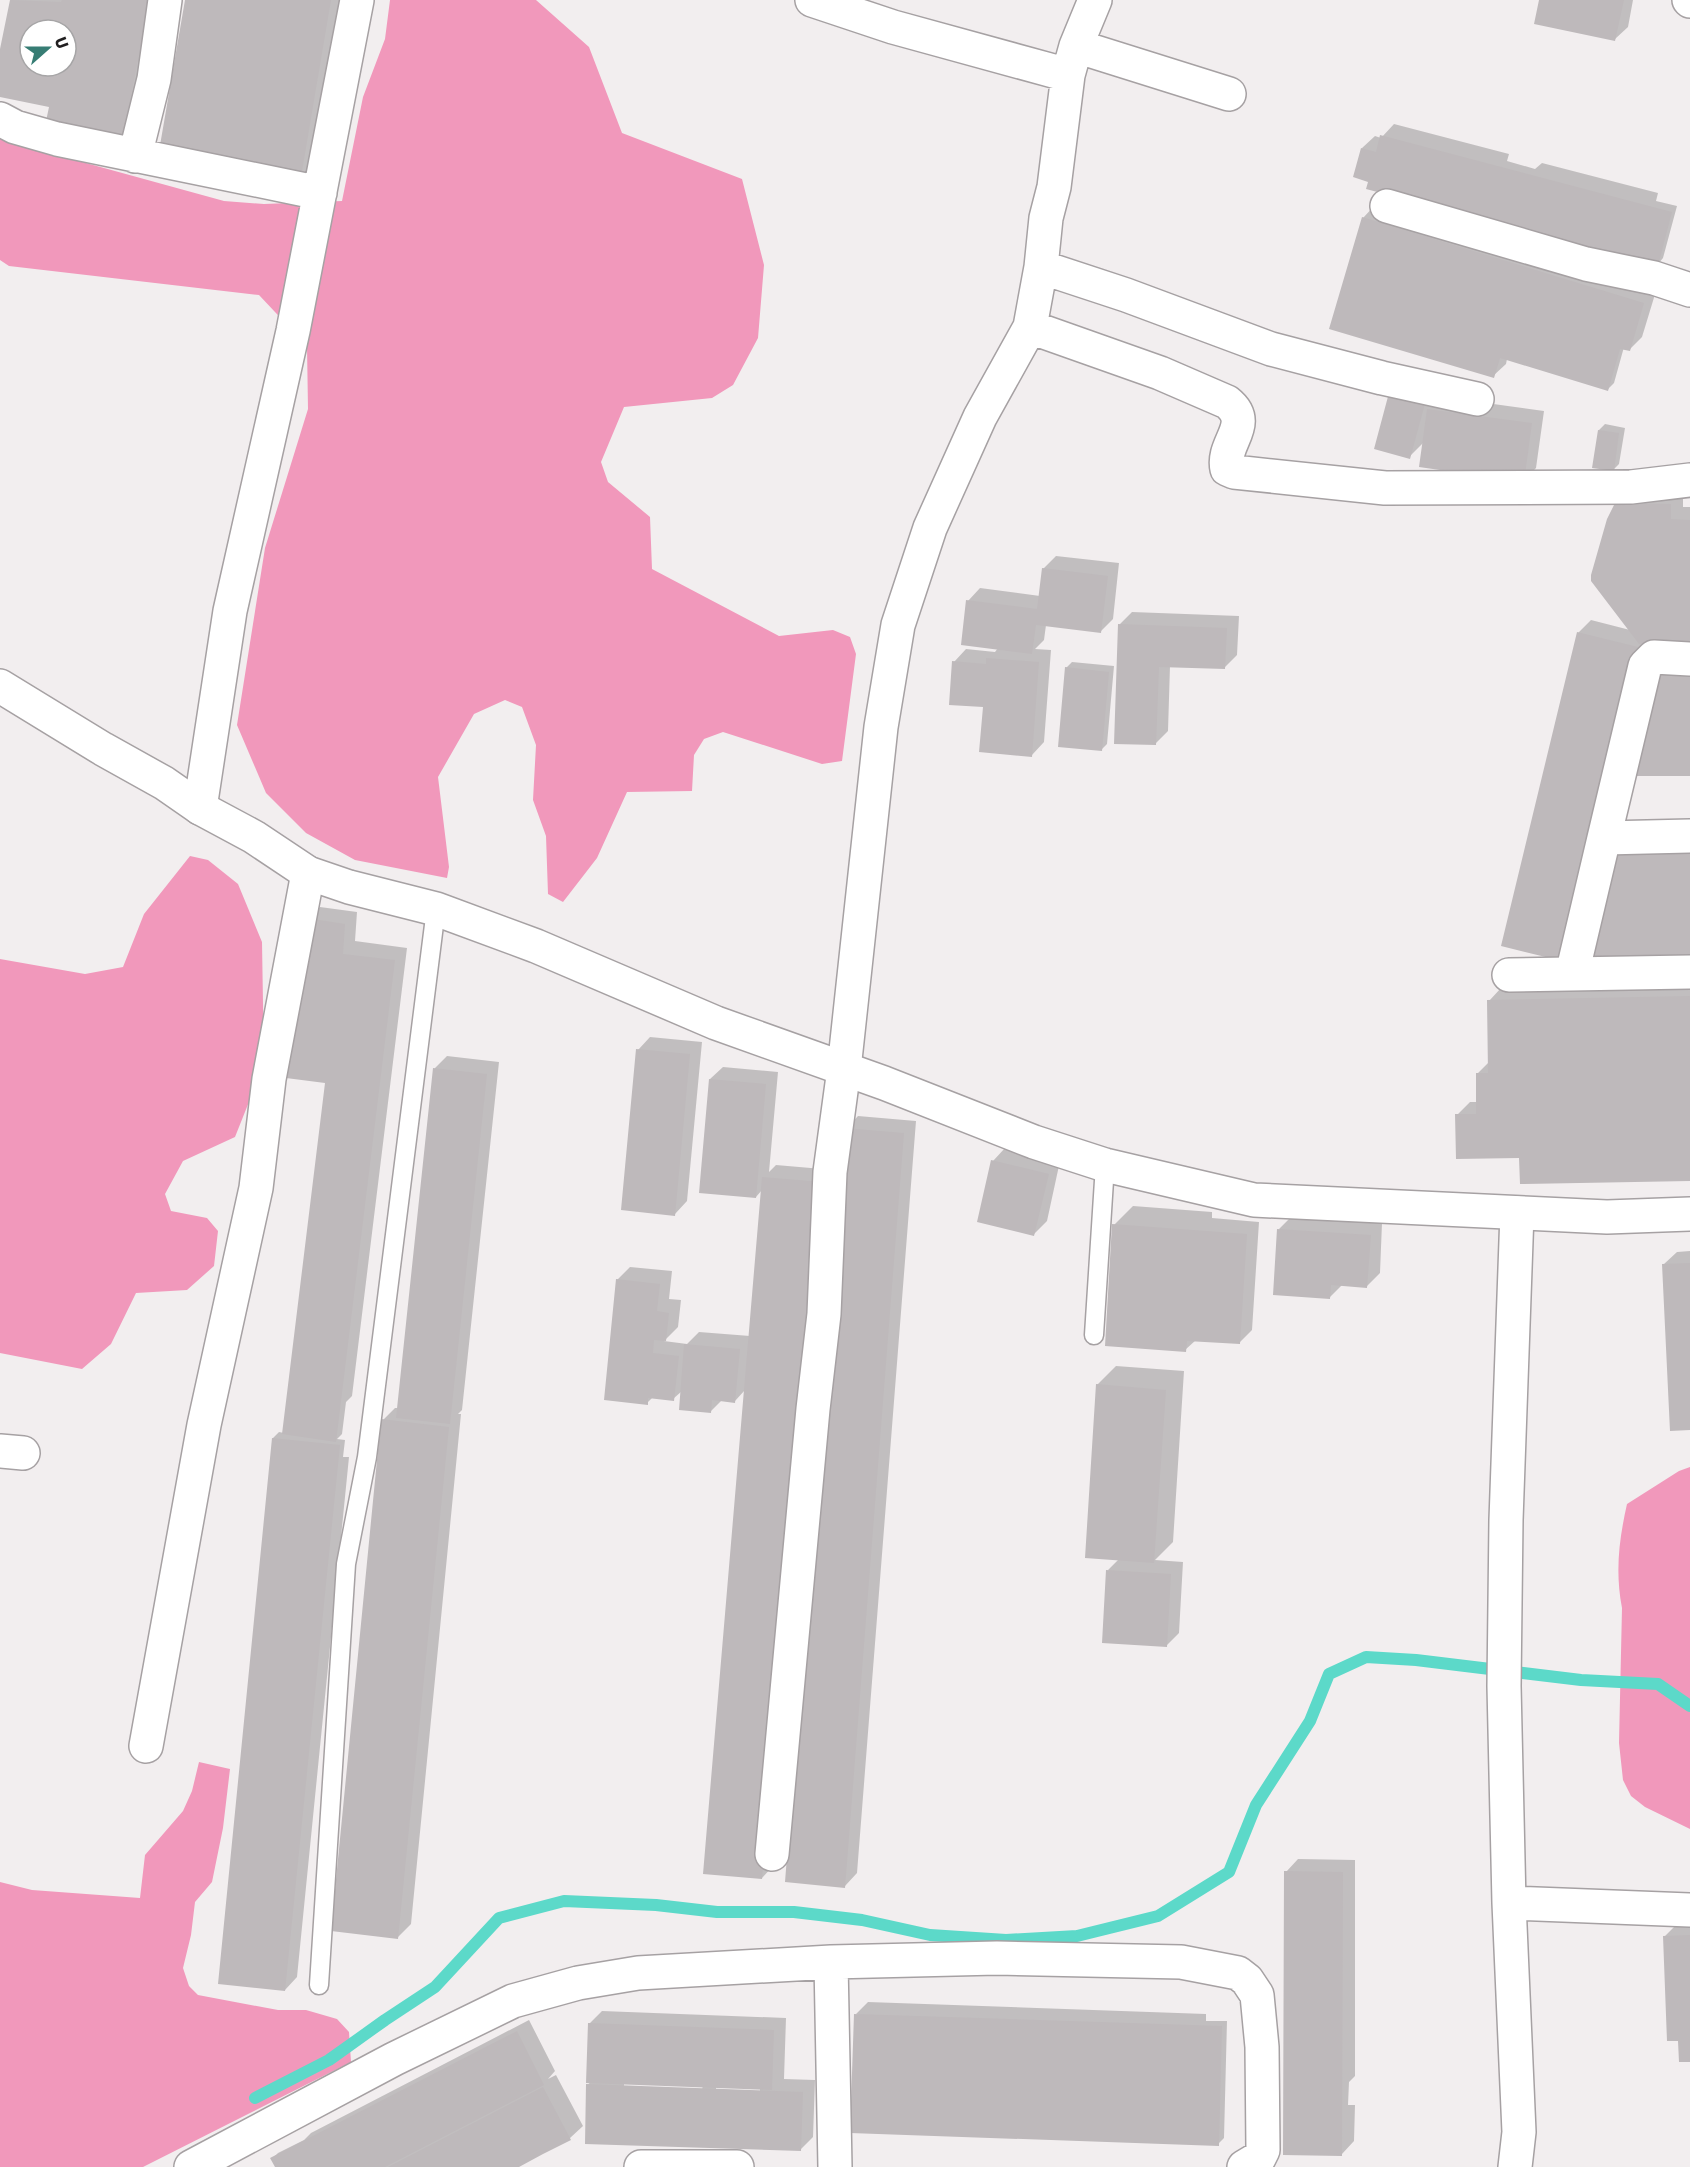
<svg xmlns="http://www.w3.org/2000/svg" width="1690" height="2167" font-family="Jost,sans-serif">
	<rect width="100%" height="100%" fill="#f2eeef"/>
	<path fill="#f198bb" d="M390,0H536L589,47L622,133L742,179L764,265L758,338L733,385L712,398L624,407L601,462L608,482L650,517L652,569L779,636L833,630L850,637L856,654L842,761L822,764L723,732L704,739L694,755L692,791L627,792L597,858L563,902L548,894L546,836L533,800L536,745L522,707L505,700L474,714L438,777L449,867L447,878L355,860L306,833L266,793L237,725L265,548L308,409L307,346L259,295L9,266L0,260V128L64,157L224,201L264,204L342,201L363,97L385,39Z
		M190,856L208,860L238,884L262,942L264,1064L235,1137L183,1161L165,1194L171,1211L207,1218L218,1231L214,1266L187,1290L136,1293L111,1344L82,1369L0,1353V959L85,974L123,967L144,914Z
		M1690,1467V1829L1645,1807L1631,1796L1623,1780L1619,1743L1622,1608C1615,1571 1619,1540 1627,1504L1679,1471Z
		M199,1762L230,1769L223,1828L212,1882L195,1902L191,1935L183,1968L189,1986L198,1995L278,2010H306L337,2019L349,2032L351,2062L143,2167H0V1882L32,1890L140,1898L145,1855L183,1811L192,1791Z"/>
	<path fill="#0003" fill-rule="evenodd" d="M11,0H159L134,127L121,140L50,106L0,95V58ZM30,30H66V66H30Z
		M186,0H341L312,169L300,181Z
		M1540,0H1633L1628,27L1615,39Z
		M1394,124L1509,154L1507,161L1535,169L1542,163L1658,193L1656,201L1677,206L1663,258L1658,264L1370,181L1362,148L1375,136L1381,138Z
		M1375,205L1656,291L1642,337L1630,349L1624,347L1614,383L1608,389L1507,359L1506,364L1493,376L1363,218Z
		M1392,390L1544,411L1536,468L1524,480L1424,442L1409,457Z
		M1605,424L1625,428L1619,464L1613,470L1599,430Z
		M1683,492V507H1690V644L1647,643L1575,947L1578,633L1591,620L1630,630L1616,504Z
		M1056,556L1119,563L1113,619L1100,632L1046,625L1044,640L1035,649L1051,650L1044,742L1032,755L984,706L954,662L966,649L995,652L998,648L968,601L980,588L1040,596L1043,569Z
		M1132,612L1239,616L1237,655L1224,668L1170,666L1168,731L1156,743L1120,624Z
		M1072,662L1114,666L1107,744L1101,750L1066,668Z
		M320,907L357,912L355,941L407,948L352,1396L346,1402L342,1434L337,1439L345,1440L343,1457H349L297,1977L285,1990L273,1438L279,1432L284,1433L327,1082L307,919Z
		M1690,984V1179L1520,1156L1457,1115L1470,1102H1478L1477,1074L1490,1061L1489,1001L1501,988Z
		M650,1037L702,1042L687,1201L675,1214L638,1050Z
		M447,1056L499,1062L462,1410L458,1414H461L411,1924L398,1937L383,1420L395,1408H399L435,1068Z
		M723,1067L778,1072L769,1172L776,1165L834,1170L774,1865L762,1878L745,1390L735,1401L722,1400L711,1411L682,1391L673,1399L653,1397L647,1403L617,1280L630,1267L672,1271L669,1299L681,1300L678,1327L664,1341L687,1344L699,1332L750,1336L762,1190L756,1197L710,1079Z
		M858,1116L916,1121L857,1873L845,1886L846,1129Z
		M1005,1148L1060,1161L1047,1221L1034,1234L993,1161Z
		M1133,1206L1212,1212V1218L1259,1222L1252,1330L1239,1343L1196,1340L1185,1350L1114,1225Z
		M1291,1217L1382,1223L1380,1273L1367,1286L1343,1284L1330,1297L1279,1229Z
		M1690,1251V1429L1664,1264L1677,1252Z
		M1116,1366L1184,1371L1173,1542L1155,1560L1183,1562L1179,1633L1166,1646L1108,1570L1119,1559L1097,1385Z
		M1298,1859L1355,1860V2076L1349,2082L1348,2105H1355L1354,2141L1342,2154L1286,1872Z
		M1690,1923V2060L1680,2039L1664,1937L1677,1924Z
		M868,2002L1206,2014V2021H1227L1224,2138L1218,2144L856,2014Z
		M602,2011L786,2018L784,2079L815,2080L813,2137L800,2150L587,2085L591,2082L589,2024ZM624,2083L703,2085L702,2090L624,2086ZM716,2086L760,2088V2092L716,2089Z
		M529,2020L555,2071L548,2079L556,2075L583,2126L570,2138L515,2167H277L272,2159L278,2153L304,2140L311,2133Z"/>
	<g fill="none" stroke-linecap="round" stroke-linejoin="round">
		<path stroke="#5cd9c9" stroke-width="12" d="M255,2098L329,2060L385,2020L435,1987L499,1918L564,1901L656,1905L717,1912H794L862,1920L930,1935L1006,1940L1077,1936L1158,1916L1229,1872L1256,1805L1310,1721L1329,1674L1366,1657L1416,1660L1581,1680L1658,1684L1690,1706"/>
	</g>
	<path fill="#beb9bb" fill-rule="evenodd" d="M10,0L61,2L62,0H150L122,141L45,126L49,107L0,97V49ZM30,30H66V66H30Z
		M185,0H331L300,183L158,157Z
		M1539,0H1624L1615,41L1534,24Z
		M1380,135L1672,212L1658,266L1366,189L1368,182L1353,177L1361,148L1376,152Z
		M1362,217L1644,303L1630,351L1620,349L1608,391L1500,358L1494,378L1329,329Z
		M1390,389L1426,400L1410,459L1374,449Z
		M1427,409L1532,423L1524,482L1419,467Z
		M1598,430L1619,433L1614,471L1592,468Z
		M1615,503L1671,504V519L1690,520V646L1639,644L1591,581V575L1607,519Z
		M1042,568L1108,576L1101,633L1036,625L1032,654L961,645L966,600L1037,609Z
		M1118,624L1227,628L1225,669L1159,667L1156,745L1114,744Z
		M1577,632L1638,647L1562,961L1501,946Z
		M986,658L1039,662L1032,757L979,752L983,707L949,705L952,661L986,664Z
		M1065,667L1109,672L1102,751L1058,747Z
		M1649,671H1690V776H1637V720L1649,721Z
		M1690,851V955L1593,959L1591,910L1601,855Z
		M306,918L345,924L343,954L395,960L336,1442L282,1434L325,1083L286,1078Z
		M1690,996V1181L1520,1184L1519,1158L1456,1159L1455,1114H1476V1073H1488L1487,1000Z
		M636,1049L690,1054L675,1216L621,1210Z
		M433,1068L487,1074L450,1424L396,1418Z
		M709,1079L766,1084L756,1198L699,1193Z
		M844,1128L904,1133L845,1888L785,1882Z
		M991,1160L1049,1174L1034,1236L977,1222Z
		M762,1177L822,1182L762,1879L703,1874Z
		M1112,1224L1247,1234L1240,1344L1187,1341L1186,1352L1105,1346Z
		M1277,1229L1371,1235L1367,1288L1331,1285L1330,1299L1273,1295Z
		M1690,1263V1430L1670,1431L1662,1264Z
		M616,1279L660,1284L657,1311L669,1313L666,1341L654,1340L653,1353L679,1356L674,1401L648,1398V1405L604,1400Z
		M684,1344L740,1349L735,1403L712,1400L711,1413L679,1410Z
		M1096,1384L1166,1390L1154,1563L1085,1558Z
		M381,1419L449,1427L398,1939L331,1931Z
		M272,1438L340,1445L285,1991L218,1984Z
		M1106,1570L1171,1574L1167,1647L1102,1643Z
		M1284,1871L1343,1872L1342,2156L1283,2155Z
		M1690,1935V2062H1679L1678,2041H1667L1663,1936Z
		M854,2014L1222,2026L1219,2146L850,2133Z
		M588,2023L774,2030L772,2090L586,2083Z
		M517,2031L544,2085L385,2167H275L270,2158Z
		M586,2084L803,2092L801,2151L585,2144Z
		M543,2087L571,2140L543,2154L519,2167H388Z"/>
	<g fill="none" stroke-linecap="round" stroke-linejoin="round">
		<defs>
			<path id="service" d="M1094,1335L1105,1165
				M319,1985L346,1564L367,1457L436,909"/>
			<path id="minor" d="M812,0L893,27L1068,75
				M1689,0L1690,1
				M1076,46L1229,94
				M0,119L15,127L57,139L320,193
				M135,156L154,79L165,0
				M1387,206L1586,264L1654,278L1690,290
				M1041,267L1126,295L1271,349L1382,378L1477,399
				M1030,327L1160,373L1227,402C1255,424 1221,443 1227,469L1234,472L1385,488L1631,487L1690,480
				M1690,659L1654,657L1645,666L1604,838L1690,836
				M200,808L230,611L293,331L357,0
				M1572,974L1604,838
				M1509,975L1690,972
				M0,1451L23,1453
				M146,1746L204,1425L256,1188L269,1079L308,873
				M772,1854L813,1409L824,1314L830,1172L844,1069L881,727L898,625L930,528L980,417L1030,327L1041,267L1046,218L1054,187L1068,75L1076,46L1095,0
				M1509,1903L1690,1910
				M831,1962L997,1958L1181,1962L1238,1973L1247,1980L1257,1995L1262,2047L1263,2150L1259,2158L1244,2167
				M191,2167L394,2059L513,2001L578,1983L638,1973L831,1962L835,2167
				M641,2167H737
				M1515,2167L1519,2132L1509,1903L1504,1686L1506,1520L1517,1213"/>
			<path id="tertiary" d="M0,686L103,749L164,783L200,808L254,837L308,873L349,887L436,909L536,946L716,1023L884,1083L1034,1142L1105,1165L1254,1200L1607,1217L1690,1214"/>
		</defs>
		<use href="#service" stroke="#a6a1a3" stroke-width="21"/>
		<use href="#minor" stroke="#a6a1a3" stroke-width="36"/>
		<use href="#tertiary" stroke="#a6a1a3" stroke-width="36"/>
		<use href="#service" stroke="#fff" stroke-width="18"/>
		<use href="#minor" stroke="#fff" stroke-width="33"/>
		<use href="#tertiary" stroke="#fff" stroke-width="33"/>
	</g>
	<g transform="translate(48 48) rotate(69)"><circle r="28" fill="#ffffff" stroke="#a6a5a6" stroke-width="1.5"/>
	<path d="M0-4.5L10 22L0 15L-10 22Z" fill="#377d74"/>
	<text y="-9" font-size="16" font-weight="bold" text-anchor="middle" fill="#211f20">U</text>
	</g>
</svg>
